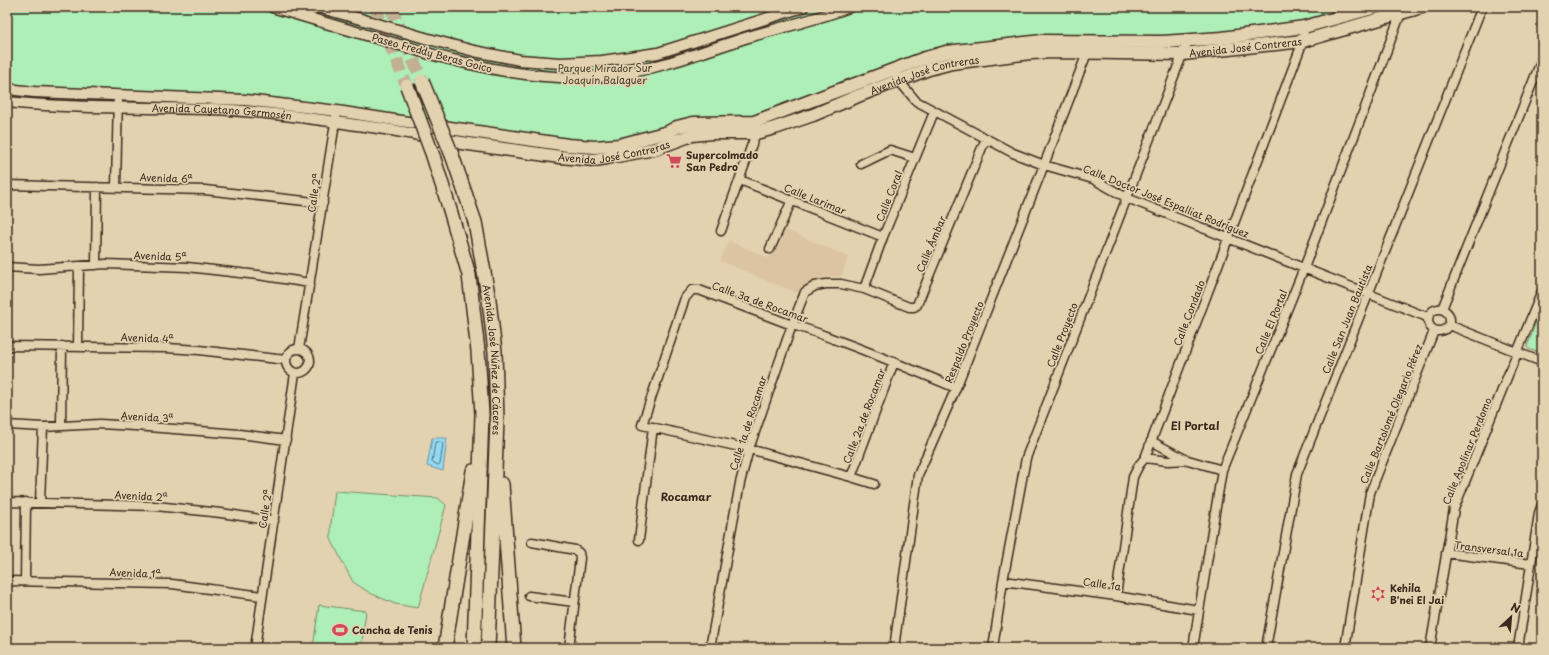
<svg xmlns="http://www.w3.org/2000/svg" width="1549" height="655" font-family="'Playpen Sans',sans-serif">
	<rect width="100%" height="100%" fill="#e3d2af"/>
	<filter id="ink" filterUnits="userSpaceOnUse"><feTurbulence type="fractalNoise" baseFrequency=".025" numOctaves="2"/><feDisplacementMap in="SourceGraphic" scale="8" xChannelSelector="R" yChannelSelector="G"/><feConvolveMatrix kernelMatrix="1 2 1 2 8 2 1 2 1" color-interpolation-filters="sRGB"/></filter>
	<g filter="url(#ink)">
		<path fill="#dcc4a2" d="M782,228L849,257L841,276L825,277L813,281L797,293L720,261L729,241L769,258Z"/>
		<path fill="#aeeeb7" stroke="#748c6a" d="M7,7H1360L1293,24L1196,35L971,44L762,115L750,117L686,120L632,138L590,142L277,98L239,94L7,87Z
			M1542,305V354L1529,349L1527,347Z
			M335,491L438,498L446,505L418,608L395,604L370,593L353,582L344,565L331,539V524Z
			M319,605L366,611L361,648H313Z"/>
		<path fill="#92d9f3" stroke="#6f939e" d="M432,438H447L443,471L427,466Z"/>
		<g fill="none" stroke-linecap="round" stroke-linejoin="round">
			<path stroke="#5e7073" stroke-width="1" d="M437,442H441L443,444L440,464L438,465L432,462L435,443Z"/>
			<path stroke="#c1b092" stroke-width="13" stroke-dasharray="13 6" stroke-linecap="butt" d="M375,7L407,86
				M391,7L422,81"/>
			<defs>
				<path id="minor" d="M897,77L899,81L916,101L1013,153L1044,165L1093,179L1127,198L1427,317
					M861,164L890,150L915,158
					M740,180L883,237
					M7,185L205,190L323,203
					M116,187L118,95
					M721,231L756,133
					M770,249L792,200
					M96,265L97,187
					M7,267L39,269L106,264L187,267L258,275L310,283
					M864,289L883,237L934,112
					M1428 320a11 11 0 1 1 22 0a11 11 0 1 1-22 0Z
					M1442,309L1542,59
					M1449,325L1542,362
					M7,346L167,348L199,350L286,360
					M78,346L79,267
					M286 361a12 12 0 1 1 24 0a12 12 0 1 1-24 0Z
					M299,349L336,117
					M894,362L851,477L749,449L642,425L685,298L692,290H699L792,325C809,329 825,336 842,342C880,356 918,372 956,388
					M7,425L43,427L100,424L135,426L239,434L286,440
					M61,426L62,346
					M1151,441L1187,460
					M1145,458L1168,461L1188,460L1222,470
					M851,477L874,484
					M7,502L156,506L221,513L274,521
					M40,502L43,427
					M639,540L653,427
					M532,542L575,550L579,553L580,558L569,648
					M1446,553L1531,564
					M7,581L172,584L262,596
					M25,581L26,502
					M1003,581L1116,596L1198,610
					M529,596L574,602
					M1116,596L1133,477L1139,465L1145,458L1303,41L1304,27
					M255,648L295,373
					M710,648L740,483L749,449L792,325L805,292L815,286L826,284H841L864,289L909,307H914L917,305L986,138
					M894,648L918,475L956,388L1044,165L1087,53
					M993,648L1003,581L1026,458L1188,40
					M1193,648L1222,470L1304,268L1401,13
					M1266,648L1297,474L1482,7
					M1345,648L1370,493L1434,331
					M1430,648L1454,509L1542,291
					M1518,648L1539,513L1542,505"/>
				<g id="tertiary">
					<path d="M272,7L373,37"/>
					<path d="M318,7L364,20"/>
					<path d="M425,38L474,51L520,60L560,63L602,61L658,53L803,7"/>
					<path d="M430,54C483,68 537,80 592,77C600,76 608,77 616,75C660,68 702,52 745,38C779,28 815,20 849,7"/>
					<path d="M7,89L34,92L246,100L337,111L427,125"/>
					<path id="s1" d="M7,102C75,109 144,107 212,109C259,111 304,117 350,124C377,128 404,131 431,138"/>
				</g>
				<g id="secondary">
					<path d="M429,125L568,145L595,147L619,145L668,132L677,127L693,123L754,122L922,59L946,52L1042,41L1162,42L1222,38L1304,27L1376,7"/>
					<path id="s2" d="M434,139L560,157L594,160L607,158L654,149L692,135L712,133H756L775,128L813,115L858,96L929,69L952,63L1031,53L1053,52L1183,54L1303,41L1422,7"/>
				</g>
				<g id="primary">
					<path id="s3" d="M452,155L475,222L489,300L495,352L497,420L488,648"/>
					<path d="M433,156L450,210L469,275L478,351L482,414L474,648"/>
					<path d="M502,484L514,648"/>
					<path d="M445,648L473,471"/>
				</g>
			</defs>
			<use href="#minor" stroke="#3b2a1e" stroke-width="11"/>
			<use href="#tertiary" stroke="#3b2a1e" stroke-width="13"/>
			<use href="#secondary" stroke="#3b2a1e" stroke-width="15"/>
			<use href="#primary" stroke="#3b2a1e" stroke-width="16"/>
			<use href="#minor" stroke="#e3d2af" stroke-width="8"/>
			<use href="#tertiary" stroke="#e3d2af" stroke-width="10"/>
			<use href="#secondary" stroke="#e3d2af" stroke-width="12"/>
			<use href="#primary" stroke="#e3d2af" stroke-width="13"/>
			<defs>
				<path id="tertiary-bridge" d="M364,20L425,38
					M373,37L430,54"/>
				<path id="primary-bridge" d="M422,81L452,155
					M407,86L433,156"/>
			</defs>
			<use href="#tertiary-bridge" stroke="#3b2a1e" stroke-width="13" stroke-linecap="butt"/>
			<use href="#primary-bridge" stroke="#3b2a1e" stroke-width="16" stroke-linecap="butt"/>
			<use href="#tertiary-bridge" stroke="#e3d2af" stroke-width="10"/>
			<use href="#primary-bridge" stroke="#e3d2af" stroke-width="13"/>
		</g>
	</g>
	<defs>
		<symbol id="supermarket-bare" viewBox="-9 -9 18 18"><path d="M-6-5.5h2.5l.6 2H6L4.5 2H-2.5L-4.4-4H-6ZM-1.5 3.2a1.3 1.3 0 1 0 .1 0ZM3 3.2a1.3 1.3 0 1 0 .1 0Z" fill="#d1495b" stroke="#e3d2af" stroke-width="2.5" paint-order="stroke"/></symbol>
		<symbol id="synagogue-bare" viewBox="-9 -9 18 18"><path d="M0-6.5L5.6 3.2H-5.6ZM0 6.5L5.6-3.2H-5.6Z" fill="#d1495b" stroke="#e3d2af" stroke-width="2.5" paint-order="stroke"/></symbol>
		<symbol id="stadium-bare" viewBox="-9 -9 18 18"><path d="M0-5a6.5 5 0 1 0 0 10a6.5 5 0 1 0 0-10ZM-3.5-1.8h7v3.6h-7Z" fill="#d1495b" stroke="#e3d2af" stroke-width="2.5" paint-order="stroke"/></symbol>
	</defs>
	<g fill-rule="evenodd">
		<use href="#supermarket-bare" x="663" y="150" width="22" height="22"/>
		<use href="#synagogue-bare" x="1367" y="583" width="22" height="22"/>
		<use href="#stadium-bare" x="329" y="619" width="22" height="22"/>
	</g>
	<g text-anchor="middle" stroke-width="3.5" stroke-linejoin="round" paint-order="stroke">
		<g font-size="10" fill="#3b2a1e" stroke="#e3d2af">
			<text dy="4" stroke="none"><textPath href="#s2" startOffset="830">Avenida José Contreras</textPath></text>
			<text transform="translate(432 53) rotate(15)" y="4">Paseo Freddy Beras Goico</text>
			<text dy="4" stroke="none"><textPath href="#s2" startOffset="506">Avenida José Contreras</textPath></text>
			<text dy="4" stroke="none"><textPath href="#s1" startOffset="215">Avenida Cayetano Germosén</textPath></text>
			<text dy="4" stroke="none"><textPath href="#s2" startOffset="182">Avenida José Contreras</textPath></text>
			<text transform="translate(166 178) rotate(2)" y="4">Avenida 6ª</text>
			<text transform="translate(314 193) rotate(-81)" y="4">Calle 2ª</text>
			<text transform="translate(889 196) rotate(-68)" y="4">Calle Coral</text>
			<text transform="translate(815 199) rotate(22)" y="4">Calle Larimar</text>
			<text transform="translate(1166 201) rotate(22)" y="4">Calle Doctor José Espalliat Rodríguez</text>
			<text transform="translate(931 244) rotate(-67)" y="4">Calle Ámbar</text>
			<text transform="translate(160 256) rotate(2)" y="4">Avenida 5ª</text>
			<text transform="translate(760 302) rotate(20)" y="4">Calle 3a de Rocamar</text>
			<text transform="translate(1189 313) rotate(-69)" y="4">Calle Condado</text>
			<text transform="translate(1347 319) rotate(-68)" y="4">Calle San Juan Bautista</text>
			<text transform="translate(1271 322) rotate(-68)" y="4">Calle El Portal</text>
			<text transform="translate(1062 335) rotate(-69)" y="4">Calle Proyecto</text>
			<text transform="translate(147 338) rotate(2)" y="4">Avenida 4ª</text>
			<text transform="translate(964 342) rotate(-68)" y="4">Respaldo Proyecto</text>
			<text dy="4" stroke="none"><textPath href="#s3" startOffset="210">Avenida José Núñez de Cáceres</textPath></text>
			<text transform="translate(1391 414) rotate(-68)" y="4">Calle Bartolomé Olegario Pérez</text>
			<text transform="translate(864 416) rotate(-69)" y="4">Calle 2a de Rocamar</text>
			<text transform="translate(147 417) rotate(3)" y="4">Avenida 3ª</text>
			<text transform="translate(748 423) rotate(-72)" y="4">Calle 1a de Rocamar</text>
			<text transform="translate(1467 451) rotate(-68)" y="4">Calle Apolinar Perdomo</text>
			<text transform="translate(141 496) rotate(3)" y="4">Avenida 2ª</text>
			<text transform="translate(265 509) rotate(-81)" y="4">Calle 2ª</text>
			<text transform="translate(1489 549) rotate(7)" y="4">Transversal 1a</text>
			<text transform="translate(135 573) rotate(2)" y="4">Avenida 1ª</text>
			<text transform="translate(1102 584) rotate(8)" y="4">Calle 1a</text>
		</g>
		<g font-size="10" fill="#463e2d" stroke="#e3d2af">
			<text x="605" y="72">Parque Mirador Sur<tspan x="605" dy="12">Joaquín Balaguer</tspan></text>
		</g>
		<g font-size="10" font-weight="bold" fill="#3b2a1e" stroke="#e3d2af" text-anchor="start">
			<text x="686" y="159">Supercolmado<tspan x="686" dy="12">San Pedro</tspan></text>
			<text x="1390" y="592">Kehila<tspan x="1390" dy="12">B'nei El Jai</tspan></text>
			<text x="352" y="634">Cancha de Tenis</text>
		</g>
		<g font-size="11" font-weight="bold" fill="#3b2a1e" stroke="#e3d2af">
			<text x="1195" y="430">El Portal</text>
			<text x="686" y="501">Rocamar</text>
		</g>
	</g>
	<rect width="1549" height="655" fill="none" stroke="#e3d2af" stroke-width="24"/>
	<rect x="12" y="12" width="1525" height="631" fill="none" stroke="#3b2a1e" stroke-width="1.5" filter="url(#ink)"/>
	<g transform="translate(1511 617) rotate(26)" stroke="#e3d2af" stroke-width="3" paint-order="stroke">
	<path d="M0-3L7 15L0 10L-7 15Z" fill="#3b2a1e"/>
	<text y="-6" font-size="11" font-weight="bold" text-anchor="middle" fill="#3b2a1e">N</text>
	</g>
</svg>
